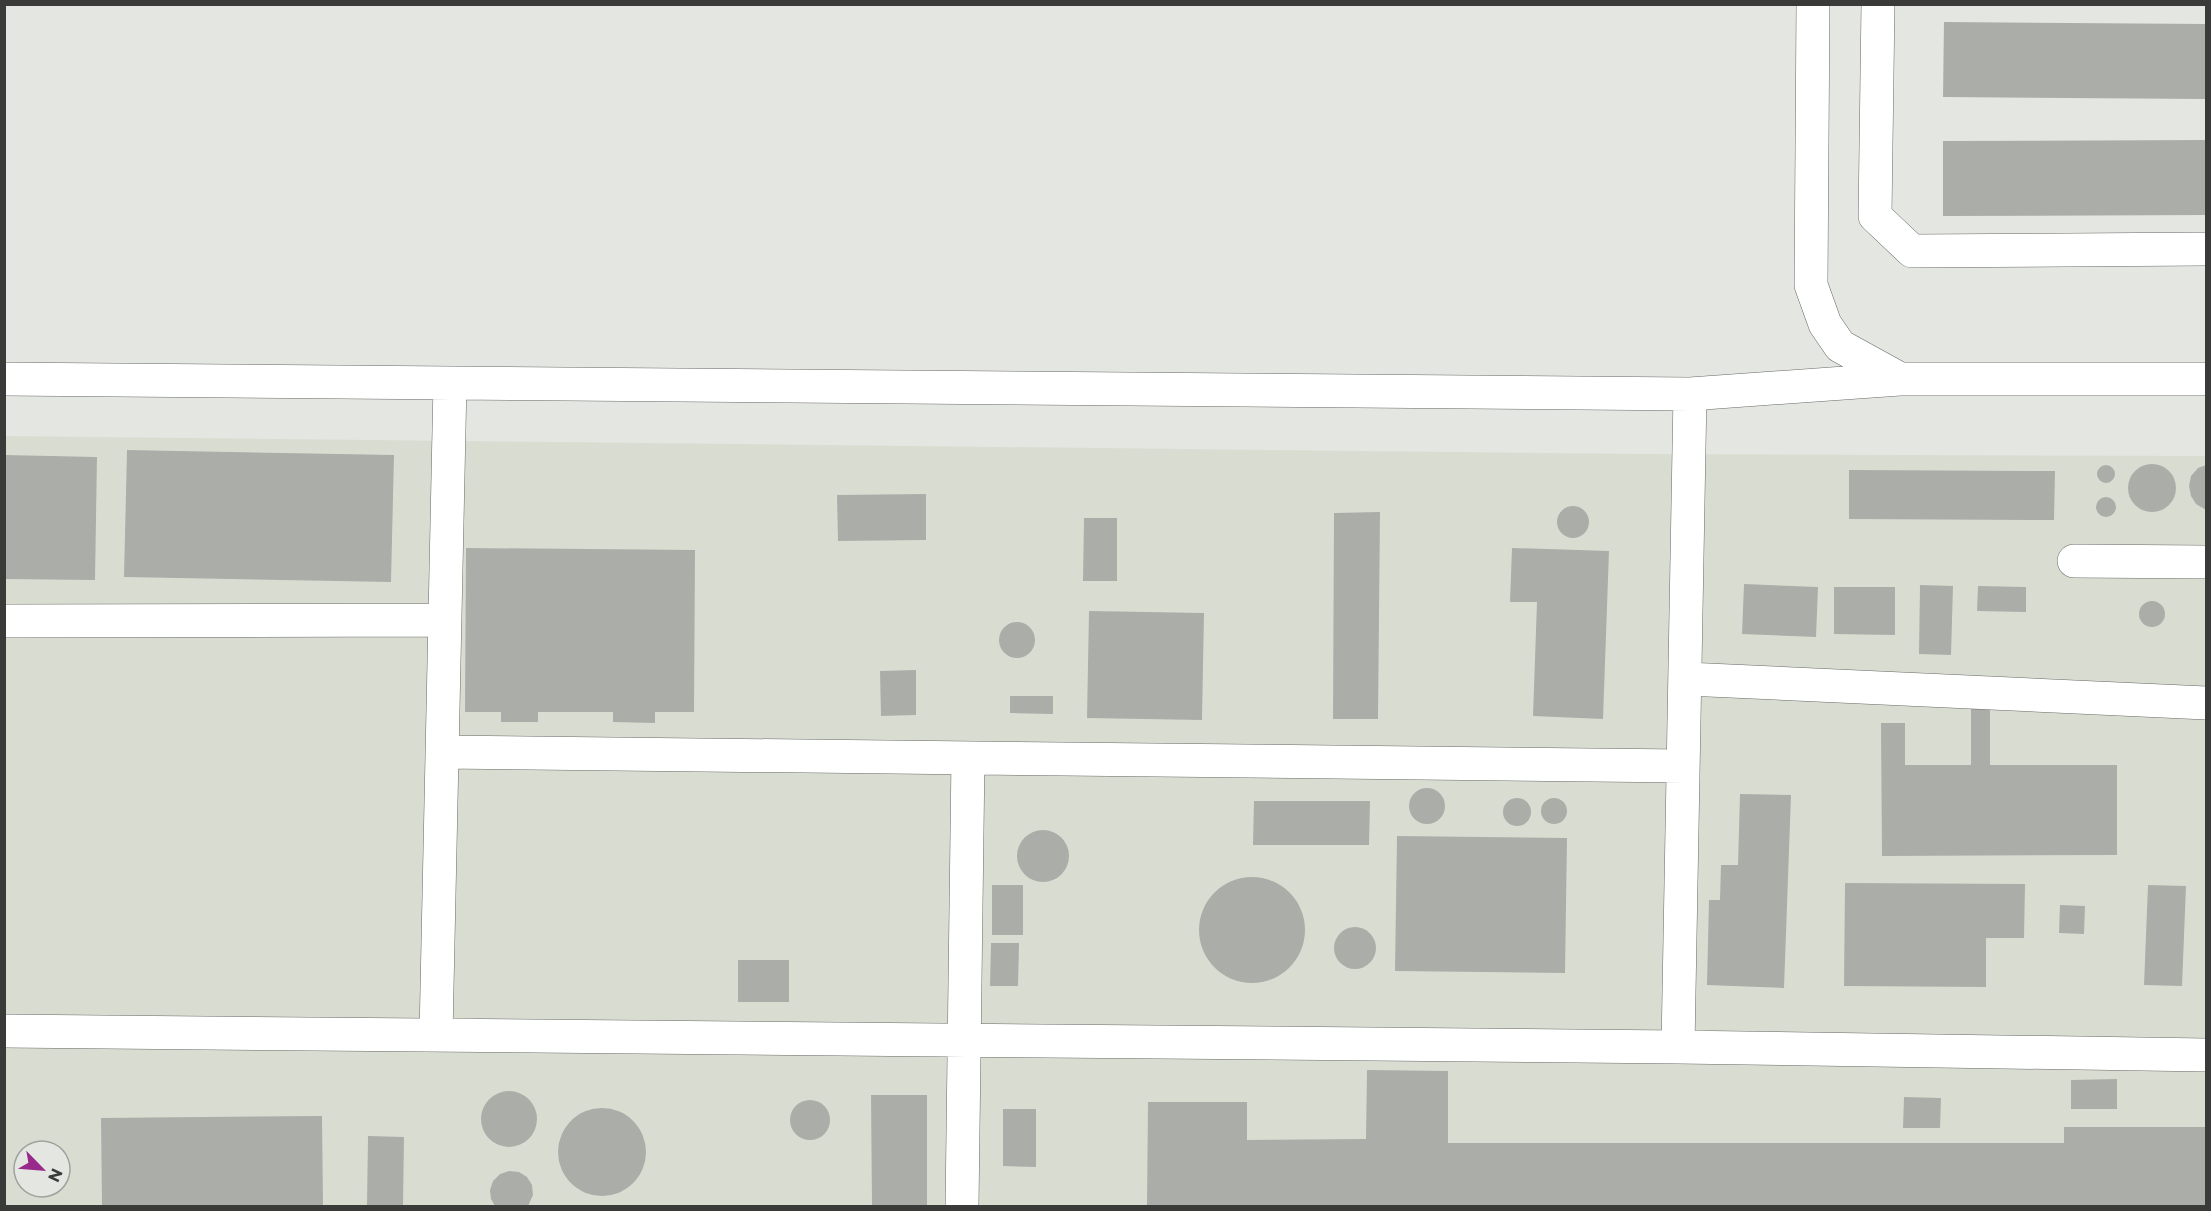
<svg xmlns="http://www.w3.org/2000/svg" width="2211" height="1211" font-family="Montserrat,sans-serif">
	<rect width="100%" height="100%" fill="#e4e6e1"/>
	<path fill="#d9ddd1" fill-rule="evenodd" d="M5,436L1644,454L2206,456V1206H5ZM24,1151H60V1187H24Z"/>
	<path fill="#abada8" d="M1944,22L2206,24V99L1943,97Z
		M2206,140V215L1943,216V141Z
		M127,450L394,455L391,582L124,577Z
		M4,455L97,457L95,580L4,579Z
		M2128 488a24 24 0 1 1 48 0a24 24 0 1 1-48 0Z
		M2097 474a9 9 0 1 1 18 0a9 9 0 1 1-18 0Z
		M2206,465V510L2196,504L2191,496L2189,486L2191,476L2198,468Z
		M1849,470L2055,471L2054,520L1849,519Z
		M926,494V540L838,541L837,495Z
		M2096 507a10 10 0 1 1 20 0a10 10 0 1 1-20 0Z
		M1557 522a16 16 0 1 1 32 0a16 16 0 1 1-32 0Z
		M1380,512L1378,719H1333L1334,513Z
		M1084,518H1117V581H1083Z
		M466,548L695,550L694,712H655V723L613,722V712H538V722H501V712H465Z
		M1512,548L1609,551L1603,719L1533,716L1537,602H1510Z
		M1744,584L1818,587L1816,637L1742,634Z
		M1920,585L1953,586L1951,655L1919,654Z
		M1978,586L2026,587V612L1977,611Z
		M1834,587H1895V635L1834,634Z
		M2139 614a13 13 0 1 1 26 0a13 13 0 1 1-26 0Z
		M1089,611L1204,613L1202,720L1087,718Z
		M999 640a18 18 0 1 1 36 0a18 18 0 1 1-36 0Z
		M916,670V715L881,716L880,671Z
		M1010,696H1053V714L1010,713Z
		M1971,707H1990V765H2117V855L1882,856L1881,723H1905V765H1971Z
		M1409 806a18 18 0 1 1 36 0a18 18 0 1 1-36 0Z
		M1740,794L1791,795L1784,988L1707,985L1709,900H1720L1721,865H1738Z
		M1541 811a13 13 0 1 1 26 0a13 13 0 1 1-26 0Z
		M1503 812a14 14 0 1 1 28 0a14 14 0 1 1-28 0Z
		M1254,801H1370L1369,845H1253Z
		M1017 856a26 26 0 1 1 52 0a26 26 0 1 1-52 0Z
		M1397,836L1567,838L1565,973L1395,971Z
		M1199 930a53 53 0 1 1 106 0a53 53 0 1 1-106 0Z
		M1845,883L2025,884L2024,938H1986V987L1844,986Z
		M992,885H1023V935H992Z
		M2148,885L2186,886L2182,986L2144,985Z
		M2060,905L2085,906L2084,934L2059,933Z
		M1334 948a21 21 0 1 1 42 0a21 21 0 1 1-42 0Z
		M991,943H1019L1018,986H990Z
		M738,960H789V1002H738Z
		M1367,1070L1448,1071V1143H2064V1127H2206V1206H1147L1148,1102H1247V1140L1366,1139Z
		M2117,1079V1109H2071V1080Z
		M481 1119a28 28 0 1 1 56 0a28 28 0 1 1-56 0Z
		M871,1095H927V1206H872Z
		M1904,1097L1941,1098L1940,1128H1903Z
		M790 1120a20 20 0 1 1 40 0a20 20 0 1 1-40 0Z
		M558 1152a44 44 0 1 1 88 0a44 44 0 1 1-88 0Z
		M1003,1109H1036V1167L1003,1166Z
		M322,1116L323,1206H102L101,1118Z
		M368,1136L404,1137L403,1206H367Z
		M509,1171L519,1172L527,1177L532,1185L533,1195L528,1206H495L491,1199L490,1190L493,1181L500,1174Z"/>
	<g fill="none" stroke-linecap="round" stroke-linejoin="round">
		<defs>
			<path id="minor" d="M1813,4L1811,285L1825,324L1840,346L1900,379H2206
				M1878,4L1875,216L1912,251L2206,249
				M4,379L1690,394L1900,379
				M2074,561L2206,562
				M4,621L445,620
				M1686,679L2206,703
				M442,752L1683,766
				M4,1031L1678,1047L2206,1055
				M436,1035L450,383
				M1678,1047L1690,394
				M962,1206L968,758"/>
		</defs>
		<use href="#minor" stroke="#686a65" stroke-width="34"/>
		<use href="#minor" stroke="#fff" stroke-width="33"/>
	</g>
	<rect width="2211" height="1211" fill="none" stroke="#3a3a38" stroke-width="12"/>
	<g transform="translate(42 1169) rotate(115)"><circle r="28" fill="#e4e6e1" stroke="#a0a19d" stroke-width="1.5"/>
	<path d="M0-4.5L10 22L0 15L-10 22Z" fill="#972a8b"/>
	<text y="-9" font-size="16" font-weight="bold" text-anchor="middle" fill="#3a3a38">N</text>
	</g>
</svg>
